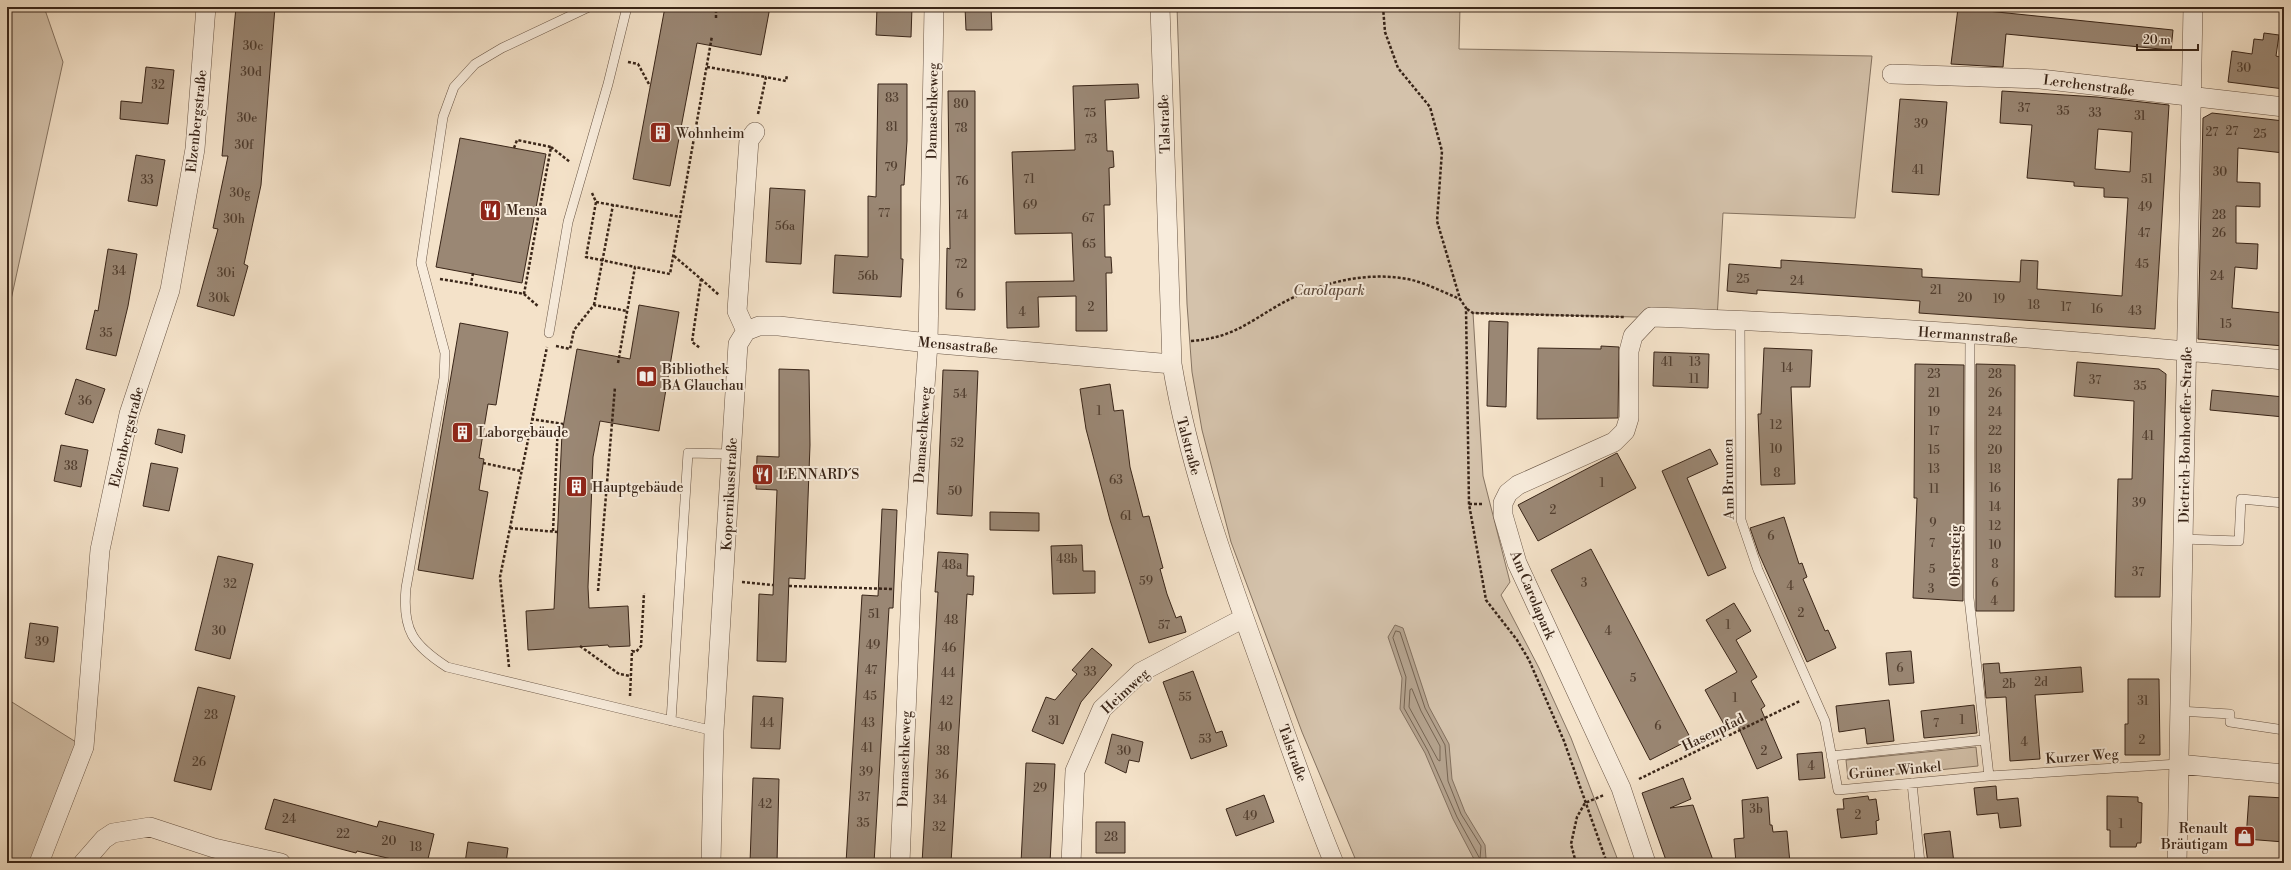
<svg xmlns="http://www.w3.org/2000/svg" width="2291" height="870" font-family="'Libre Bodoni',serif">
	<rect width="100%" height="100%" fill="#f4e2c9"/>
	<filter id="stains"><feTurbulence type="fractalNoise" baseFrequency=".005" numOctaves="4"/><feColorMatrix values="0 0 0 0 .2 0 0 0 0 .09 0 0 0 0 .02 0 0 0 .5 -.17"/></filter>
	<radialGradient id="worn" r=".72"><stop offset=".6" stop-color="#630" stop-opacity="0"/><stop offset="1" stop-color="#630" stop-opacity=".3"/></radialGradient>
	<path fill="#d4c2ab" stroke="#867462" d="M7,7H44L63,62L7,318Z
		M1177,7H1460L1459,49L1872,56L1855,218L1723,213L1717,319L1473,313L1483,476L1510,582L1501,595L1539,668L1571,738L1619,863H1357L1302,732L1231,542L1202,430L1192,372L1187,304Z
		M7,699L84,747L39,863H7Z
		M1976,747L1978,766L1848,779L1846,760Z"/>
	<path fill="#b4a28d" stroke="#83705e" d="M1395,625L1403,628L1429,707L1449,744L1452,779L1465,812L1485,845L1486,858L1490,863L1475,861L1453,819L1425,753L1400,709L1402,678L1388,637Z"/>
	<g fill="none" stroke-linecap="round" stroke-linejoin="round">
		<path stroke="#766452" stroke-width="1" d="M1396,631L1400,632L1425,708L1445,745L1448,781L1461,814L1481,846L1480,859L1457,817L1428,751L1404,708L1406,677L1393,638Z
			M1412,689L1421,711L1440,746V761L1438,760L1409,707L1410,690Z"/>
	</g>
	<path fill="#9a8774" stroke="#392518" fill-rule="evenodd" d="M236,7H275L261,185L244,264L248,266L234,316L197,306L218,229L213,228L228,156H222Z
		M665,7H770L761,55L697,43L670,186L633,179Z
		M877,7H912L911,37L876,35Z
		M965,7H991L992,30H966Z
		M1958,8L2173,30L2171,50L2006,34L2003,67L1951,64Z
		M2264,33L2279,35L2276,56L2284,58V89L2228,82L2232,51L2252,54L2254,39L2263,40Z
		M146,67L174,70L168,124L120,119L121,101L142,103Z
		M878,84H907V141L904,185H901V259H903L901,297L833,293L835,255L868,257V196L876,197Z
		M1138,84L1139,98L1105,100L1107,151H1113L1114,167L1109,168L1110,205H1104L1105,257H1111L1112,273H1106L1107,331H1076V296L1038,297L1039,327L1007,328L1006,282L1074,281L1072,233L1015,234L1012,152L1075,150L1073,86Z
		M948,91H975V310L946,309L947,248L950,249Z
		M2002,91L2097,97L2169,105L2155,329L1919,313L1920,301L1757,290V294L1727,291L1729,264L1781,268V260L1922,269V277L2020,282L2021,260L2038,261L2037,289L2122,296L2128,198L2104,197V188L2074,186V182L2027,178L2032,125L2000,123ZM2098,129L2132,132L2130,172L2095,169Z
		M1900,99L1947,102L1939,195L1892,192Z
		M2212,113L2284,121V153L2238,148L2237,182L2260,183V207L2236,206V243L2258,244L2257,269L2235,267L2232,308L2284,313V346L2198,339L2203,118Z
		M460,138L546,154L522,283L436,267Z
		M136,155L165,160L157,206L128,201Z
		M770,188L805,190L801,264L766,262Z
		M108,249L137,254L128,306L116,356L86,349L95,310L98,311Z
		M639,305L679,312L659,431L600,421L593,457L588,587L589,608L628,606L630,646L609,647L608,645L528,650L526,611L554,609L562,433L577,349L630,359Z
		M1489,321L1508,322L1506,407L1487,406Z
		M460,323L508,332L496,405L488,404L479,458L484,459L479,490L488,492L473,579L418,570Z
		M1601,346L1619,347L1618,418L1537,419L1538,348L1601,349Z
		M1764,348L1812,350L1810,387H1791L1795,484L1761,485L1758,414H1761Z
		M1654,352L1709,354L1708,388L1653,386Z
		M2077,362L2159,369L2166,374L2160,597H2115L2118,479H2132L2134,401L2074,396Z
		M1915,364L1964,365L1963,601L1913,598L1917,498H1914Z
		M1976,364L2015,365L2014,611H1976Z
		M779,369L809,370L810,445L805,579L789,578L786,662L757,661L759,594L773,595L777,490L756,489L757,456L779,457Z
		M943,370L978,371L972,516L937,514Z
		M76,379L105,389L93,423L65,414Z
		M1110,384L1114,411L1123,410L1130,467L1143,517L1149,516L1163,568L1160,569L1167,594L1176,618L1181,616L1186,632L1149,643L1110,520L1086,429L1080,389Z
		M2212,390L2284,397V417L2210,410Z
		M158,429L185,435L182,453L155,444Z
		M61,445L88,450L81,487L54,481Z
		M1710,449L1718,464L1687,478L1726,568L1708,576L1662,471Z
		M1617,453L1636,488L1538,541L1518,505Z
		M151,463L178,468L169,511L143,506Z
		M882,509L897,510L893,608H889L874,863H846L862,595L878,596Z
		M990,512L1039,513V531L990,530Z
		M1784,517L1799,564L1802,563L1807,577L1803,579L1825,631L1828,630L1836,648L1807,662L1759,554L1750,528Z
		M1082,545L1083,571H1095V593L1053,594L1051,546Z
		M1591,549L1691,739L1650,760L1551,570Z
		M938,552L968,554L967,576H974L973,595L967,594L951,863H922L938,592H935Z
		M218,556L253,564L230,659L195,650Z
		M1734,603L1751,631L1736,640L1757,677L1751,681L1765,706L1761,709L1782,758L1757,769L1736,722L1726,728L1705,690L1737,672L1706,620Z
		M30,623L58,627L54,662L25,658Z
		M1092,648L1112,665L1081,702L1063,744L1032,731L1046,697L1055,700L1077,674L1072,670Z
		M1911,651L1914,683L1889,685L1886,653Z
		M1999,663L2000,673L2081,667L2083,692L2035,695L2040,759L2010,761L2006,697L1986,698L1983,664Z
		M1193,671L1216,733L1222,731L1227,746L1191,759L1163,682Z
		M2128,679H2159L2160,755H2125V724H2128Z
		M198,687L235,696L211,790L174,781Z
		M753,696L783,698L780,749L751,748Z
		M1889,700L1894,741L1867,744L1865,728L1839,732L1836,706Z
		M1974,705L1977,733L1924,738L1921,711Z
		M1112,734L1143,742L1139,762L1129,760L1126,773L1105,763Z
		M1822,752L1825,778L1799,780L1797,754Z
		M1026,763L1055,764L1050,863H1021Z
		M753,778L779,779L777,863H750Z
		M1683,778L1691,799L1670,808L1693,805L1714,863H1667L1642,793Z
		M1996,786L1997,800L2018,798L2021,826L2000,828L1998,813L1977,815L1974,788Z
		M1264,795L1274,822L1236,836L1226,809Z
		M1868,796L1869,800L1876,799L1879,820L1876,821L1877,834L1841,838L1837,809H1844L1843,799Z
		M2107,796L2138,797V802L2142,803L2141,843H2137L2136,847H2110V830H2107Z
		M2249,796L2284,798V842L2246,839Z
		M1768,797L1770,825H1772L1773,832L1787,831L1790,863H1736L1734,839L1744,838L1742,800Z
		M274,799L377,827L379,821L434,834L427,863H409L357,851L356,853L265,829Z
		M1096,822H1125V853H1096Z
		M1950,831L1954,863H1928L1924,834Z
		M468,842L508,848L506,863H465Z"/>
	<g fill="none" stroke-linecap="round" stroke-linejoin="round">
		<defs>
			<path id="service" d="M589,7L502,48L475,64L454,87L443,117L421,263L445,353L444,378L406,588C402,630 413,645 447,667L714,731
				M1740,320L1741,520L1758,570L1825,721L1838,790L1989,776L2178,764
				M549,333L568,222L608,84L627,7
				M1970,335L1969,598L1989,776
				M2182,539L2239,541L2241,499L2284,503
				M2179,711L2230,714V722L2284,730
				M671,721L688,453L732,454
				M1831,756L1984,740
				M1912,783L1920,863"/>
			<path id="minor" d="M1160,7L1172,364C1190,472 1229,576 1266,679C1288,740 1309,803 1334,863
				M1892,74L2040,79L2284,107
				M746,331L759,326H779L928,343L1172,364
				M746,331L737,311L749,140L755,132
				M2178,764L2284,774
				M39,863L84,747L100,550L129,414L170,290L195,149L206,7
				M83,863L104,839L113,833L150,827L214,848L281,863
				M711,863L714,731L738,344L746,331
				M900,863L911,590L928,343L934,7
				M1071,863L1075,771L1102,709L1141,672L1244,618
				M1646,863L1621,788L1517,563L1503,515V503L1508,493L1518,485L1614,442L1625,431L1629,418V351L1633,336L1651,317C1862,324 2074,340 2284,360
				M2177,863L2193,7"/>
		</defs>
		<use href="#service" stroke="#685444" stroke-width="10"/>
		<use href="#minor" stroke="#685444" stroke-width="20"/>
		<path stroke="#392518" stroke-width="2.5" stroke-dasharray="3 2" stroke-linecap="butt" d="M1383,7L1385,32L1398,68L1430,107L1442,151L1437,221L1460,299L1466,308L1469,504L1486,600L1517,640L1529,660L1564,741L1607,863
			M716,18V7
			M628,62L638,64L650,86
			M707,67L766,77
			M758,114L766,77L786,81L787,75
			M551,147L570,162
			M514,148L517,140L551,147L524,294
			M592,193L596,202L586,257L635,267
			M596,202L680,217
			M674,256L701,279L692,342L700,348
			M473,273L471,284L524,294L539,307
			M440,279L471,284
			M701,279L719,295
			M594,305L613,205
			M1467,309L1473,313L1624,317
			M1191,341C1230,338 1245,325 1277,306C1317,283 1367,270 1412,280C1428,284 1445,293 1460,299
			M556,346L570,349L574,330L594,305L627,311
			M618,363L635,267L670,274L712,36
			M531,419L563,424
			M483,463L521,471
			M1469,504H1484
			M510,528L558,532
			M553,531L558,424
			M742,582L773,585
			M789,586L893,589
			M598,591L615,387
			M580,646L619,674L631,676
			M509,667L500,577L547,347
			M630,696L632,651L636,652L641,646L644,593
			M1639,779L1800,701
			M1576,863L1571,844L1577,817L1585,803L1604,795"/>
		<use href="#service" stroke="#f8ecdc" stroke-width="9"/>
		<use href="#minor" stroke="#f8ecdc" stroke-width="19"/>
	</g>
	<defs>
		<symbol id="building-square" viewBox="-11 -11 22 22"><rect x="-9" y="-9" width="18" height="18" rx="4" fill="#8f2418" stroke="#f8ecdc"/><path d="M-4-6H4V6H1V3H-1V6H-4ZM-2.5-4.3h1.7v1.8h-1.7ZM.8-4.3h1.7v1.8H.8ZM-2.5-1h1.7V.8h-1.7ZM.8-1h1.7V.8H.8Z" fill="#fff"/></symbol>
		<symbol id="restaurant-square" viewBox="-11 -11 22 22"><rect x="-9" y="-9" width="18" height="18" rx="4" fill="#8f2418" stroke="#f8ecdc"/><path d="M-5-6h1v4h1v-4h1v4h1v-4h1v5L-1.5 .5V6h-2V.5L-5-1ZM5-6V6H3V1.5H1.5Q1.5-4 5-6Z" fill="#fff"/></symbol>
		<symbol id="library-square" viewBox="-11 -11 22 22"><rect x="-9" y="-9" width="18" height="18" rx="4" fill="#8f2418" stroke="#f8ecdc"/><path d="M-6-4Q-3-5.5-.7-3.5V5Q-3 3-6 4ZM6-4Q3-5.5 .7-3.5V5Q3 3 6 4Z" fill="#fff"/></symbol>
		<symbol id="shop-square" viewBox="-11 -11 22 22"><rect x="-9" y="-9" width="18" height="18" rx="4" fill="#8f2418" stroke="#f8ecdc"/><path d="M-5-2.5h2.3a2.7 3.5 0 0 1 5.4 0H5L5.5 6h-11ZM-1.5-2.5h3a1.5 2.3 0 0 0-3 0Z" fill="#fff"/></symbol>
	</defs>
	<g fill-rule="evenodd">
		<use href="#building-square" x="648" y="120" width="25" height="25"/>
		<use href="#restaurant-square" x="478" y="198" width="25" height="25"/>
		<use href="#library-square" x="634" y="364" width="25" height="25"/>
		<use href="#building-square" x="450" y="420" width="25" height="25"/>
		<use href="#restaurant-square" x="750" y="462" width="25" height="25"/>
		<use href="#building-square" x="564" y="474" width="25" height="25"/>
		<use href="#shop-square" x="2232" y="824" width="25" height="25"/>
	</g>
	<g text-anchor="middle" stroke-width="4" stroke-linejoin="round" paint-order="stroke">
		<g font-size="12" fill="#513e2f">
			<text x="253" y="50">30c</text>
			<text x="2244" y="72">30</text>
			<text x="251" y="76">30d</text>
			<text x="158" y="89">32</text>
			<text x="892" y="102">83</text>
			<text x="961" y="108">80</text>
			<text x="2024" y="112">37</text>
			<text x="2063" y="115">35</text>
			<text x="1090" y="117">75</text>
			<text x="2095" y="117">33</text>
			<text x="2140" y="120">31</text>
			<text x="247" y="122">30e</text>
			<text x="1921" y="128">39</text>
			<text x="892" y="131">81</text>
			<text x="961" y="132">78</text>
			<text x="2232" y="135">27</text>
			<text x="2212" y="136">27</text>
			<text x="2260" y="138">25</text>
			<text x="1091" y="143">73</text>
			<text x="244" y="149">30f</text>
			<text x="891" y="171">79</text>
			<text x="1918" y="174">41</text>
			<text x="2220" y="176">30</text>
			<text x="1029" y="183">71</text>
			<text x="2147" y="183">51</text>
			<text x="147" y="184">33</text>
			<text x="962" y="185">76</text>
			<text x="240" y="197">30g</text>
			<text x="1030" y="209">69</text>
			<text x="2145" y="211">49</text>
			<text x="884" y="217">77</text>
			<text x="962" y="219">74</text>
			<text x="2219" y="219">28</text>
			<text x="1088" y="222">67</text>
			<text x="234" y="223">30h</text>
			<text x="785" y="230">56a</text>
			<text x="2144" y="237">47</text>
			<text x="2219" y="237">26</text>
			<text x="1089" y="248">65</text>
			<text x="961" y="268">72</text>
			<text x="2142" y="268">45</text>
			<text x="119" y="275">34</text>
			<text x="226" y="277">30i</text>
			<text x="868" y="280">56b</text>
			<text x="2217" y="280">24</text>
			<text x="1743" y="283">25</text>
			<text x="1797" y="285">24</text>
			<text x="1936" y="294">21</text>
			<text x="960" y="298">6</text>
			<text x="219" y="302">30k</text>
			<text x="1965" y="302">20</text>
			<text x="1999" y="303">19</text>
			<text x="2034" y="309">18</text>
			<text x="1091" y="311">2</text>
			<text x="2066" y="311">17</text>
			<text x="2097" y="313">16</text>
			<text x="2135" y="315">43</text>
			<text x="1022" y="316">4</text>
			<text x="2226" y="328">15</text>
			<text x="106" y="337">35</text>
			<text x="1667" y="366">41</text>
			<text x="1695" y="366">13</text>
			<text x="1787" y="372">14</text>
			<text x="1934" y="378">23</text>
			<text x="1995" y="378">28</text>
			<text x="1694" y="383">11</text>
			<text x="2095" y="384">37</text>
			<text x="2140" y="390">35</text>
			<text x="1934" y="397">21</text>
			<text x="1995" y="397">26</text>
			<text x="960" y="398">54</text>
			<text x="85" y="405">36</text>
			<text x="1099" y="415">1</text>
			<text x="1934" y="416">19</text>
			<text x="1995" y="416">24</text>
			<text x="1776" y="429">12</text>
			<text x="1934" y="435">17</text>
			<text x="1995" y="435">22</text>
			<text x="2148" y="440">41</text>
			<text x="957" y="447">52</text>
			<text x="1776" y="453">10</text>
			<text x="1934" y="454">15</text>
			<text x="1995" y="454">20</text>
			<text x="71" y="470">38</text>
			<text x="1934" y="473">13</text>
			<text x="1995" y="473">18</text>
			<text x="1777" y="477">8</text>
			<text x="1116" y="484">63</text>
			<text x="1602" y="487">1</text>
			<text x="1995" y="492">16</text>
			<text x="1934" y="493">11</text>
			<text x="955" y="495">50</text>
			<text x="2139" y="507">39</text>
			<text x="1995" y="511">14</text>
			<text x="1553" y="514">2</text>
			<text x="1126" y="520">61</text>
			<text x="1933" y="527">9</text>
			<text x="1995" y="530">12</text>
			<text x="1771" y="540">6</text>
			<text x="1932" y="547">7</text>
			<text x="1995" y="549">10</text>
			<text x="1067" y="563">48b</text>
			<text x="1995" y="568">8</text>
			<text x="952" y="569">48a</text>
			<text x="1932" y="573">5</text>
			<text x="2138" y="576">37</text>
			<text x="1146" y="585">59</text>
			<text x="1584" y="587">3</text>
			<text x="1995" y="587">6</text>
			<text x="230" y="588">32</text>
			<text x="1790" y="590">4</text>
			<text x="1931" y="593">3</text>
			<text x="1994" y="605">4</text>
			<text x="1801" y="617">2</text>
			<text x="874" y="618">51</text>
			<text x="951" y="624">48</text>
			<text x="1164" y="629">57</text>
			<text x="1728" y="629">1</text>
			<text x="219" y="635">30</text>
			<text x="1608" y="635">4</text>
			<text x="42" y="646">39</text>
			<text x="873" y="649">49</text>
			<text x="949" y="652">46</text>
			<text x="1900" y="672">6</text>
			<text x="871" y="674">47</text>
			<text x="1090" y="676">33</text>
			<text x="948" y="677">44</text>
			<text x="1633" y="682">5</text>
			<text x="2041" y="686">2d</text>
			<text x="2009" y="688">2b</text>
			<text x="870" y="700">45</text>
			<text x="1185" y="701">55</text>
			<text x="1735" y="702">1</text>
			<text x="946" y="705">42</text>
			<text x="2143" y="705">31</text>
			<text x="211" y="719">28</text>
			<text x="1962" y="724">1</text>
			<text x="1054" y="725">31</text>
			<text x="767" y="727">44</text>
			<text x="868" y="727">43</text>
			<text x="1936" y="727">7</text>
			<text x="1658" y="730">6</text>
			<text x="945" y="731">40</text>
			<text x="1205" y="743">53</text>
			<text x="2142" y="744">2</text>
			<text x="2024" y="746">4</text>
			<text x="867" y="752">41</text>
			<text x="943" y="755">38</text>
			<text x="1124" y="755">30</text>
			<text x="1764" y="755">2</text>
			<text x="199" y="766">26</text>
			<text x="1811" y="770">4</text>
			<text x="866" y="776">39</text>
			<text x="942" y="779">36</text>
			<text x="1040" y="792">29</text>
			<text x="864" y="801">37</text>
			<text x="940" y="804">34</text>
			<text x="765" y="808">42</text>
			<text x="1756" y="813">3b</text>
			<text x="1858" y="819">2</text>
			<text x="1250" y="820">49</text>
			<text x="289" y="823">24</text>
			<text x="863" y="827">35</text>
			<text x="2121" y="828">1</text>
			<text x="939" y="831">32</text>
			<text x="343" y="838">22</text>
			<text x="1111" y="841">28</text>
			<text x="389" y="845">20</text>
			<text x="416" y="851">18</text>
		</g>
		<g font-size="14" fill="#392518" stroke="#f8ecdc">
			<text transform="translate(2089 85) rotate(7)" y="5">Lerchenstraße</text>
			<text transform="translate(932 111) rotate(-89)" y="5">Damaschkeweg</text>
			<text transform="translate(196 121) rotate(-84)" y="5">Elzenbergstraße</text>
			<text transform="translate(1164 124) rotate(-92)" y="5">Talstraße</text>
			<text transform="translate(1968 335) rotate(4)" y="5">Hermannstraße</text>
			<text transform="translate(958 345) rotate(5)" y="5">Mensastraße</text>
			<text transform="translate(922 435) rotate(-86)" y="5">Damaschkeweg</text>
			<text transform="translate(2185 435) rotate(-89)" y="5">Dietrich-Bonhoeffer-Straße</text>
			<text transform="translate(126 437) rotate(-76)" y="5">Elzenbergstraße</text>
			<text transform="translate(1189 446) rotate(75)" y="5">Talstraße</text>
			<text transform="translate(1728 479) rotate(-91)" y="5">Am Brunnen</text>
			<text transform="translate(729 494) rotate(-87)" y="5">Kopernikusstraße</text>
			<text transform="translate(1955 556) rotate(-90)" y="5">Obersteig</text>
			<text transform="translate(1533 595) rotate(67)" y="5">Am Carolapark</text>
			<text transform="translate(1125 691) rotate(-43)" y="5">Heimweg</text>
			<text transform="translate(1713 732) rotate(-26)" y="5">Hasenpfad</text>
			<text transform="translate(1293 753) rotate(70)" y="5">Talstraße</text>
			<text transform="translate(2082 756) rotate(-4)" y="5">Kurzer Weg</text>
			<text transform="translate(904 759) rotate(-88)" y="5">Damaschkeweg</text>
			<text transform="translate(1895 770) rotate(-5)" y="5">Grüner Winkel</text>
		</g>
		<g font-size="14" fill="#392518" stroke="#f8ecdc" text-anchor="start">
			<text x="676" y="138">Wohnheim</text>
			<text x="506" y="215">Mensa</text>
			<text x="662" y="374">Bibliothek<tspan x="662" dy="16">BA Glauchau</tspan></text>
			<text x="478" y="437">Laborgebäude</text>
			<text x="778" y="479">LENNARD´S</text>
			<text x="592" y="492">Hauptgebäude</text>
			<text x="2228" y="833" text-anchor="end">Renault<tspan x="2228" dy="16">Bräutigam</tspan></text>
		</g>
		<g font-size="14" font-style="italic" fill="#604c3d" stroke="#f8ecdc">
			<text x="1329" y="295">Carolapark</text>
		</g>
	</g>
	<rect width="2291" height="870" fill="none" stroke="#f4e2c9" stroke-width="24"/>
	<rect x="8" y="8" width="2275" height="854" fill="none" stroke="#392518" stroke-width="2"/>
	<rect x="12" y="12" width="2267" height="846" fill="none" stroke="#392518"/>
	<path d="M2137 44v6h61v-6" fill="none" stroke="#392518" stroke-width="2"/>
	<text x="2143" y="44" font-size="12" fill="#392518" stroke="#f8ecdc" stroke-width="3" paint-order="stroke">20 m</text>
	<rect width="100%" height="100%" filter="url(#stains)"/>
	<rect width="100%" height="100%" fill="url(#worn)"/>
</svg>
